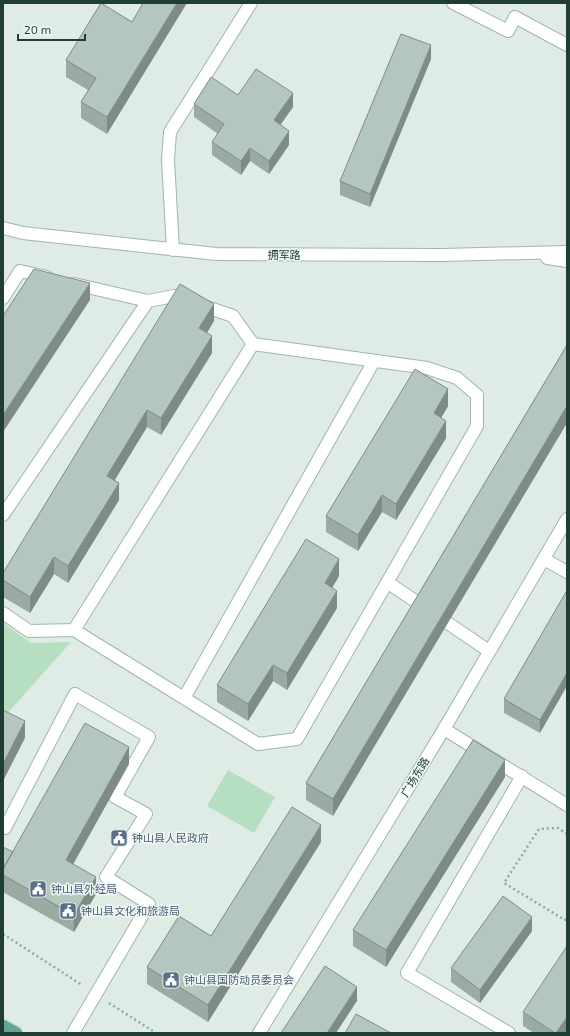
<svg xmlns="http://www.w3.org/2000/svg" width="570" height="1036" font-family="'Exo 2','Noto Sans SC',sans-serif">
	<rect width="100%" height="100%" fill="#dfece6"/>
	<path fill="#b5dfc0" d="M3,623L31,643L71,642L5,716L3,715Z
		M228,770L275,797L254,833L207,806Z"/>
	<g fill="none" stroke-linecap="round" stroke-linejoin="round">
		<defs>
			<path id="minor" d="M453,3L508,31L515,17L567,45
				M3,228L23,233L216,254L442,255L567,252
				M173,250L168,160L170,132L251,3
				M547,258L567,261
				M3,298L20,271L47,277
				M148,301L174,296L233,316L253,344
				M3,515L148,301L74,284
				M544,559L567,572
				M387,582L489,651
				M3,613L29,631L74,630L258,744L297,739L477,426V395L457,378L427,368L253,344L74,630
				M184,698L374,361
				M444,729L567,805
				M5,828L75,694L149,737L115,797L146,814L106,877L149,904L73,1033
				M259,1033L444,729L567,519
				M509,1033L407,973L522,776"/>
			<path id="major" d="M3,1026L16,1033"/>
		</defs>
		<use href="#minor" stroke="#a1b4ad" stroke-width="14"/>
		<use href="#major" stroke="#c0c9c6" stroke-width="14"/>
		<path stroke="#7cb2a1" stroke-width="2.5" stroke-dasharray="2 3" stroke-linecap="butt" d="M567,834L558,828L539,829L504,883L565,920L567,917
			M3,934L82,985
			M109,1003L156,1033"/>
		<use href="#minor" stroke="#fff" stroke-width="12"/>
		<use href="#major" stroke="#5fa693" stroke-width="12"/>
	</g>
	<path fill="#9baba4" d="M132,22L107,134L81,118V102L88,90L66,77V60Z
		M431,59L370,207L340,195V181Z
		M238,95L293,107L280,125L289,145L269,174L250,161L241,175L212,155V142L218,134L194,117V104Z
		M214,321L207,333L212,353L161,435L147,427L114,480L119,500L68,583L54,574L30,613L3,597V573Z
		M567,345L333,816L306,800V783Z
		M448,406L441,418L446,438L396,520L382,512L358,551L326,532V516Z
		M339,576L332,588L337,608L287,690L273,681L248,721L217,702V685Z
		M567,593L540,733L504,713V699Z
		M129,764L73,864L96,894L74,932L3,892V847L13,852Z
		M505,777L386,967L353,946V930Z
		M321,842L208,1022L147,984V967L211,936Z
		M532,931L480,1003L451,982V968Z
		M523,1012L565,1033H534L523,1026Z"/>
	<path fill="#7e8b86" d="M177,3H187L107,134V117Z
		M431,45V59L370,207V194Z
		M293,93V107L274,134V120Z
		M289,131V145L269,174V161Z
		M250,148V161L241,175V161Z
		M90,283V300L3,432V415Z
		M214,304V321L199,345V328Z
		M212,336V353L161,435V418Z
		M448,389V406L434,430V413Z
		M567,406V423L333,816V799Z
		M147,410V427L107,493V476Z
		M446,421V438L396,520V504Z
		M119,483V500L68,583V566Z
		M382,495V512L358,551V535Z
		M54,557V574L30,613V597Z
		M339,559V576L325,600V583Z
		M337,591V608L287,690V673Z
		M273,665V681L248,721V704Z
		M567,673V686L540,733V720Z
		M25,721V738L3,781V764Z
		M129,747V764L66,877V860Z
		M505,760V777L386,967V950Z
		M321,825V842L208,1022V1005Z
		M96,877V894L74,932V915Z
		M532,917V931L480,1003V990Z
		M357,987V1001L336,1033H327Z
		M567,1017V1030L565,1033H556Z"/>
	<path fill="#b4c7bf" stroke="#7e8b86" d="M101,3L132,22L143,3H177L107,117L81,102L96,78L66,60Z
		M401,34L431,45L370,194L340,181Z
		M256,69L293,93L274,120L289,131L269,161L250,148L241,161L212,142L224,124L194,104L211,77L238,95Z
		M34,269L90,283L3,415V316Z
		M180,284L214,304L199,328L212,336L161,418L147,410L107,476L119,483L68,566L54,557L30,597L3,580V573Z
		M567,345V406L333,799L306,783Z
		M415,369L448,389L434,413L446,421L396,504L382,495L358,535L326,516Z
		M306,539L339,559L325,583L337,591L287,673L273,665L248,704L217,685Z
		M566,592L567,593V673L540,720L504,699Z
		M3,710L25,721L3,764Z
		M85,723L129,747L66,860L96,877L74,915L3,875V869Z
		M473,740L505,760L386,950L353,930Z
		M292,807L321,825L208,1005L147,967L179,916L211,936Z
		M3,847L13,852L3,869Z
		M503,896L532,917L480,990L451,968Z
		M567,946V1017L556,1033H555L523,1012Z
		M325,966L357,987L327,1033H281Z
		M356,1014L391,1033H345Z"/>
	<defs>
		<symbol id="civic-square" viewBox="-11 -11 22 22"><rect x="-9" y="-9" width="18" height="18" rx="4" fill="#5c6f8a" stroke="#eff8f4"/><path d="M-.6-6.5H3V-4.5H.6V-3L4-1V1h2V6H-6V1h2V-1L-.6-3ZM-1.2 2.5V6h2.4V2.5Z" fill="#fff"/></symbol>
	</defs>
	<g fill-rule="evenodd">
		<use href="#civic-square" x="109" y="828" width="20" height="20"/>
		<use href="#civic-square" x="28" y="879" width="20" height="20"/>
		<use href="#civic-square" x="58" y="901" width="20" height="20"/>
		<use href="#civic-square" x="161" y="970" width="20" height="20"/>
	</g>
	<g text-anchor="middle" stroke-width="3" stroke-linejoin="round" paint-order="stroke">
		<g font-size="11" fill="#1e3d35" stroke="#eff8f4">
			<text x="284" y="259">拥军路</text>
			<text transform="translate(415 777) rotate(-59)" y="4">广场东路</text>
		</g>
		<g font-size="11" fill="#4e5e75" stroke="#eff8f4" text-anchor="start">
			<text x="132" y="842">钟山县人民政府</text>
			<text x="51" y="893">钟山县外经局</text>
			<text x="81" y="915">钟山县文化和旅游局</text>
			<text x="184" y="984">钟山县国防动员委员会</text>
		</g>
	</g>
	<rect width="570" height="1036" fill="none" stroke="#1e3d35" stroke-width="8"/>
	<path d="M18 34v6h67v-6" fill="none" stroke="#1e3d35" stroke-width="2"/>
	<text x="24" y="34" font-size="12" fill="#1e3d35" stroke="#eff8f4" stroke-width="3" paint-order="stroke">20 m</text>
</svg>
